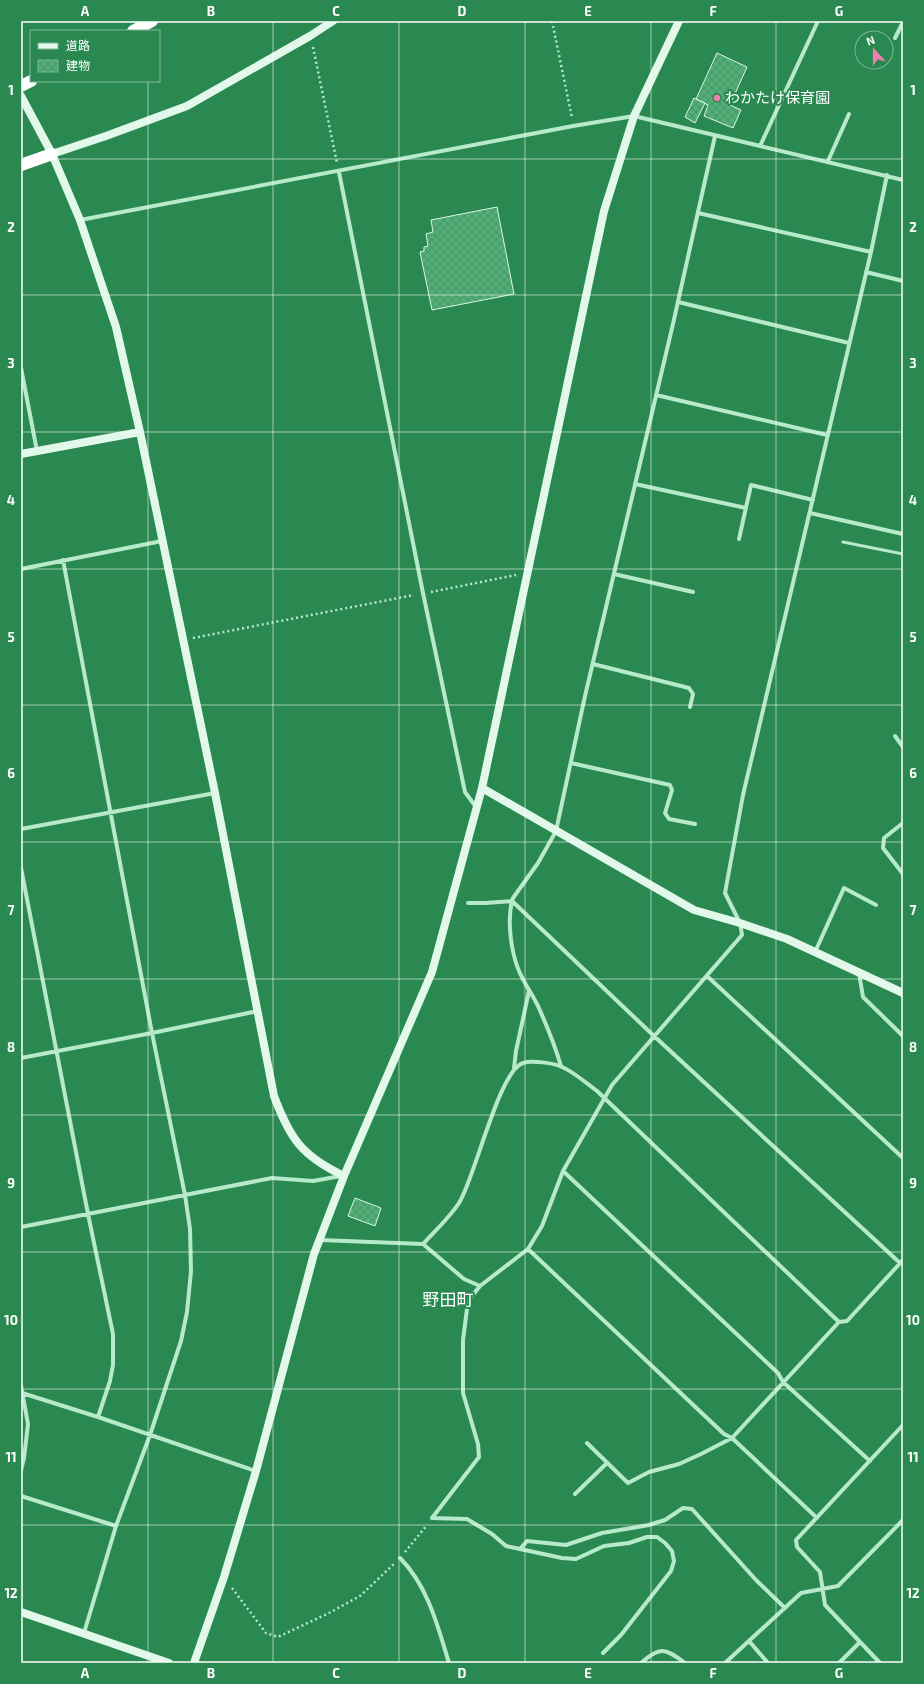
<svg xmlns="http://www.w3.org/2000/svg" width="924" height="1684" font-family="'Exo 2','Noto Sans JP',sans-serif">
	<defs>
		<pattern id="building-cross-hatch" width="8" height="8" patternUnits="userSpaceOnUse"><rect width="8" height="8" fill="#4faf74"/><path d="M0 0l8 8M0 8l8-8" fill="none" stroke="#4e9168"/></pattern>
	</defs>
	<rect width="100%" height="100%" fill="#2a8951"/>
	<path fill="url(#building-cross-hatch)" stroke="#dbf7e6" d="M717,53L747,67L730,105L741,110L733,128L704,116L708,105L696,99Z
		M694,98L705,103L695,123L685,117Z
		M497,207L514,294L432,310L420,252L424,251V247L428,246L426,234L433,232L431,220Z
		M355,1198L381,1208L375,1226L348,1216Z"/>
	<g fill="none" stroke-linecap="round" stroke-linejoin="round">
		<path stroke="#b7e9cb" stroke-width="2.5" stroke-dasharray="2 3" stroke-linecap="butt" d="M552,21L572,118
			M313,47L337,163
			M431,592L516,575
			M193,638L414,595
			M405,1552L427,1525
			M232,1588L266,1633L278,1637L329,1613L360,1596L395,1563"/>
		<path stroke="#b7e9cb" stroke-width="3" d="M843,542L903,554"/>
		<path stroke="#b7e9cb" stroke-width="4" d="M895,38L903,22
			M760,146L818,21
			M828,161L849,114
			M339,172L423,593L465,792L476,807
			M698,213L871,252
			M80,220L573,126L634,116L903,180
			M866,272L903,281
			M678,302L849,343
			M21,368L37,451
			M656,395L827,435
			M635,484L746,508
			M810,513L903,534
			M739,539L751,485L813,500
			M63,560L152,1033L185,1195L190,1229L191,1271L187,1312L181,1341L150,1435L116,1526L84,1633
			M21,569L162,541
			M614,574L693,592
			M593,664L689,688L693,694L690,707
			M895,736L903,747
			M571,763L670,785L672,790L665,813L669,819L695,824
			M903,823L884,838L883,848L903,874
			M21,829L215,793
			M21,868L88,1214L113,1334V1365L110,1381L98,1417
			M468,903H485L512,901L513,898L538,863L556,831L585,696L673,324L715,136
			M815,952L844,888L876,905
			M859,973L863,997L903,1036
			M707,976L903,1158
			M21,1058L152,1033L258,1011
			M561,1066C555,1046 547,1026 538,1006C532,994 524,983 519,971C511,952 507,921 512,901L654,1036L900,1263
			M514,1068L516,1051L529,991
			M563,1171L778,1373L783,1382L870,1461
			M21,1227L272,1178L313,1181L341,1176
			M320,1240L423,1244C435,1231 449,1218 459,1203C475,1178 499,1070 523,1063C531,1060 554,1063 562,1067C574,1072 586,1083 597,1091L839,1322
			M423,1244L464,1279L480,1286
			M528,1249L724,1434L732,1438L839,1322L847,1321L903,1260
			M21,1386L28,1424L24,1458L21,1470
			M22,1393L98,1417L256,1471
			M587,1443L628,1483L649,1472L679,1464L701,1454L732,1438L817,1518
			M575,1494L607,1463
			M21,1496L116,1526
			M432,1518L479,1457L478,1444L463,1393V1340L468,1301L480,1286L528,1249L542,1226L563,1171L612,1085L742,935L740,923L725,893L743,795L871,252L887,175
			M432,1518L467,1519L492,1534L506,1546L520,1549
			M400,1558C428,1586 438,1627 449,1663
			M749,1641L768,1663
			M603,1653L621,1635L671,1571L674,1561L672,1551L665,1543L657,1537H647L629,1543L604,1546L576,1559L562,1558L520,1549L527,1541L566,1545L602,1533L649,1525L665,1520L683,1508L692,1509L756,1580L785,1608
			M641,1663C660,1646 665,1648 685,1663
			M725,1663L801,1593L838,1586L903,1520
			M839,1663L860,1642
			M880,1663L825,1605L820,1572L797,1547L796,1540L903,1425"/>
		<path stroke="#e1f8eb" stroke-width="8" d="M21,96L52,154L80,220L116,327L140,432L215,793L274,1096C290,1139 302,1156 344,1176
			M52,154L106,136L187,106L310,36L333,21
			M21,454L140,432
			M482,788L694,910L740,923L787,939L903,993
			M21,1612L169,1663
			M194,1663L224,1577L256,1471L314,1254L344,1176L432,972L482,788L604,211L634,116L679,21"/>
		<path stroke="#fff" stroke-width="12" d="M133,31L152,21
			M21,86L31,81
			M21,165L52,154"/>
	</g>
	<path fill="none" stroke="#fff" stroke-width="1" stroke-opacity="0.55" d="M148,21V31M273,21V1663M399,21V1663M525,21V1663M651,21V1663M776,21V1663M148,81V1663M21,159H903M21,295H903M21,432H903M21,569H903M21,705H903M21,842H903M21,979H903M21,1115H903M21,1252H903M21,1389H903M21,1525H903"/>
	<circle fill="#ef7fb1" stroke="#2a8951" stroke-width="1.5" cx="717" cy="98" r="4"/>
	<g text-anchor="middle" stroke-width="4" stroke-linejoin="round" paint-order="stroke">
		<g font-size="15" fill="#fff" stroke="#2a8951" text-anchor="start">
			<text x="725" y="103">わかたけ保育園</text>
		</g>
		<g font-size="17" fill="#fff" stroke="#2a8951">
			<text x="448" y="1306">野田町</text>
		</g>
	</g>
	<rect width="924" height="1684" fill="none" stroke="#2a8951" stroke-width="44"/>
	<rect x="30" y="30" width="130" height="52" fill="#2a8951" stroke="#7fb897"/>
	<rect x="38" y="43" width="20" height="6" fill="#e1f8eb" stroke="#7fb897"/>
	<text x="66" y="50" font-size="12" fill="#ffffff">道路</text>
	<rect x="38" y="60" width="20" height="12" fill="url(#building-cross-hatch)" stroke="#7fb897"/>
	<text x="66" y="70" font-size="12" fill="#ffffff">建物</text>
	<g transform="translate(874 50) rotate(339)"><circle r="19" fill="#2a8951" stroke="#7fb897"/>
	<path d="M0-3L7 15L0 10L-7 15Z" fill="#ef7fb1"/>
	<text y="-6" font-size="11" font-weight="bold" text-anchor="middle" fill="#ffffff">N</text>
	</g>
	<rect x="22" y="22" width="880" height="1640" fill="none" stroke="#fff" stroke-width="1.5"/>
	<g font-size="13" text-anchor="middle" font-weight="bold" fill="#fff">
		<text x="85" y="16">A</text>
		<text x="211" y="16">B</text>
		<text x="336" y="16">C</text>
		<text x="462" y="16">D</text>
		<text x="588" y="16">E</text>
		<text x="713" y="16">F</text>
		<text x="839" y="16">G</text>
		<text x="11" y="95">1</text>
		<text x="913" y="95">1</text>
		<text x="11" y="232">2</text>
		<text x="913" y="232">2</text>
		<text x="11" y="368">3</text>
		<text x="913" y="368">3</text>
		<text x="11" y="505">4</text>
		<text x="913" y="505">4</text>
		<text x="11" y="642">5</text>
		<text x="913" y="642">5</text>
		<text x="11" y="778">6</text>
		<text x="913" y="778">6</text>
		<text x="11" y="915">7</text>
		<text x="913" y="915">7</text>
		<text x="11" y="1052">8</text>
		<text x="913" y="1052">8</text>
		<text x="11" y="1188">9</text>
		<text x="913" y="1188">9</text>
		<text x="11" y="1325">10</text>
		<text x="913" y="1325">10</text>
		<text x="11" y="1462">11</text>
		<text x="913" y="1462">11</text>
		<text x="11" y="1598">12</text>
		<text x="913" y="1598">12</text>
		<text x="85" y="1678">A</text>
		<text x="211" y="1678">B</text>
		<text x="336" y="1678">C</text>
		<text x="462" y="1678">D</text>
		<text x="588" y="1678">E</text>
		<text x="713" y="1678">F</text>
		<text x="839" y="1678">G</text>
	</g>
</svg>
